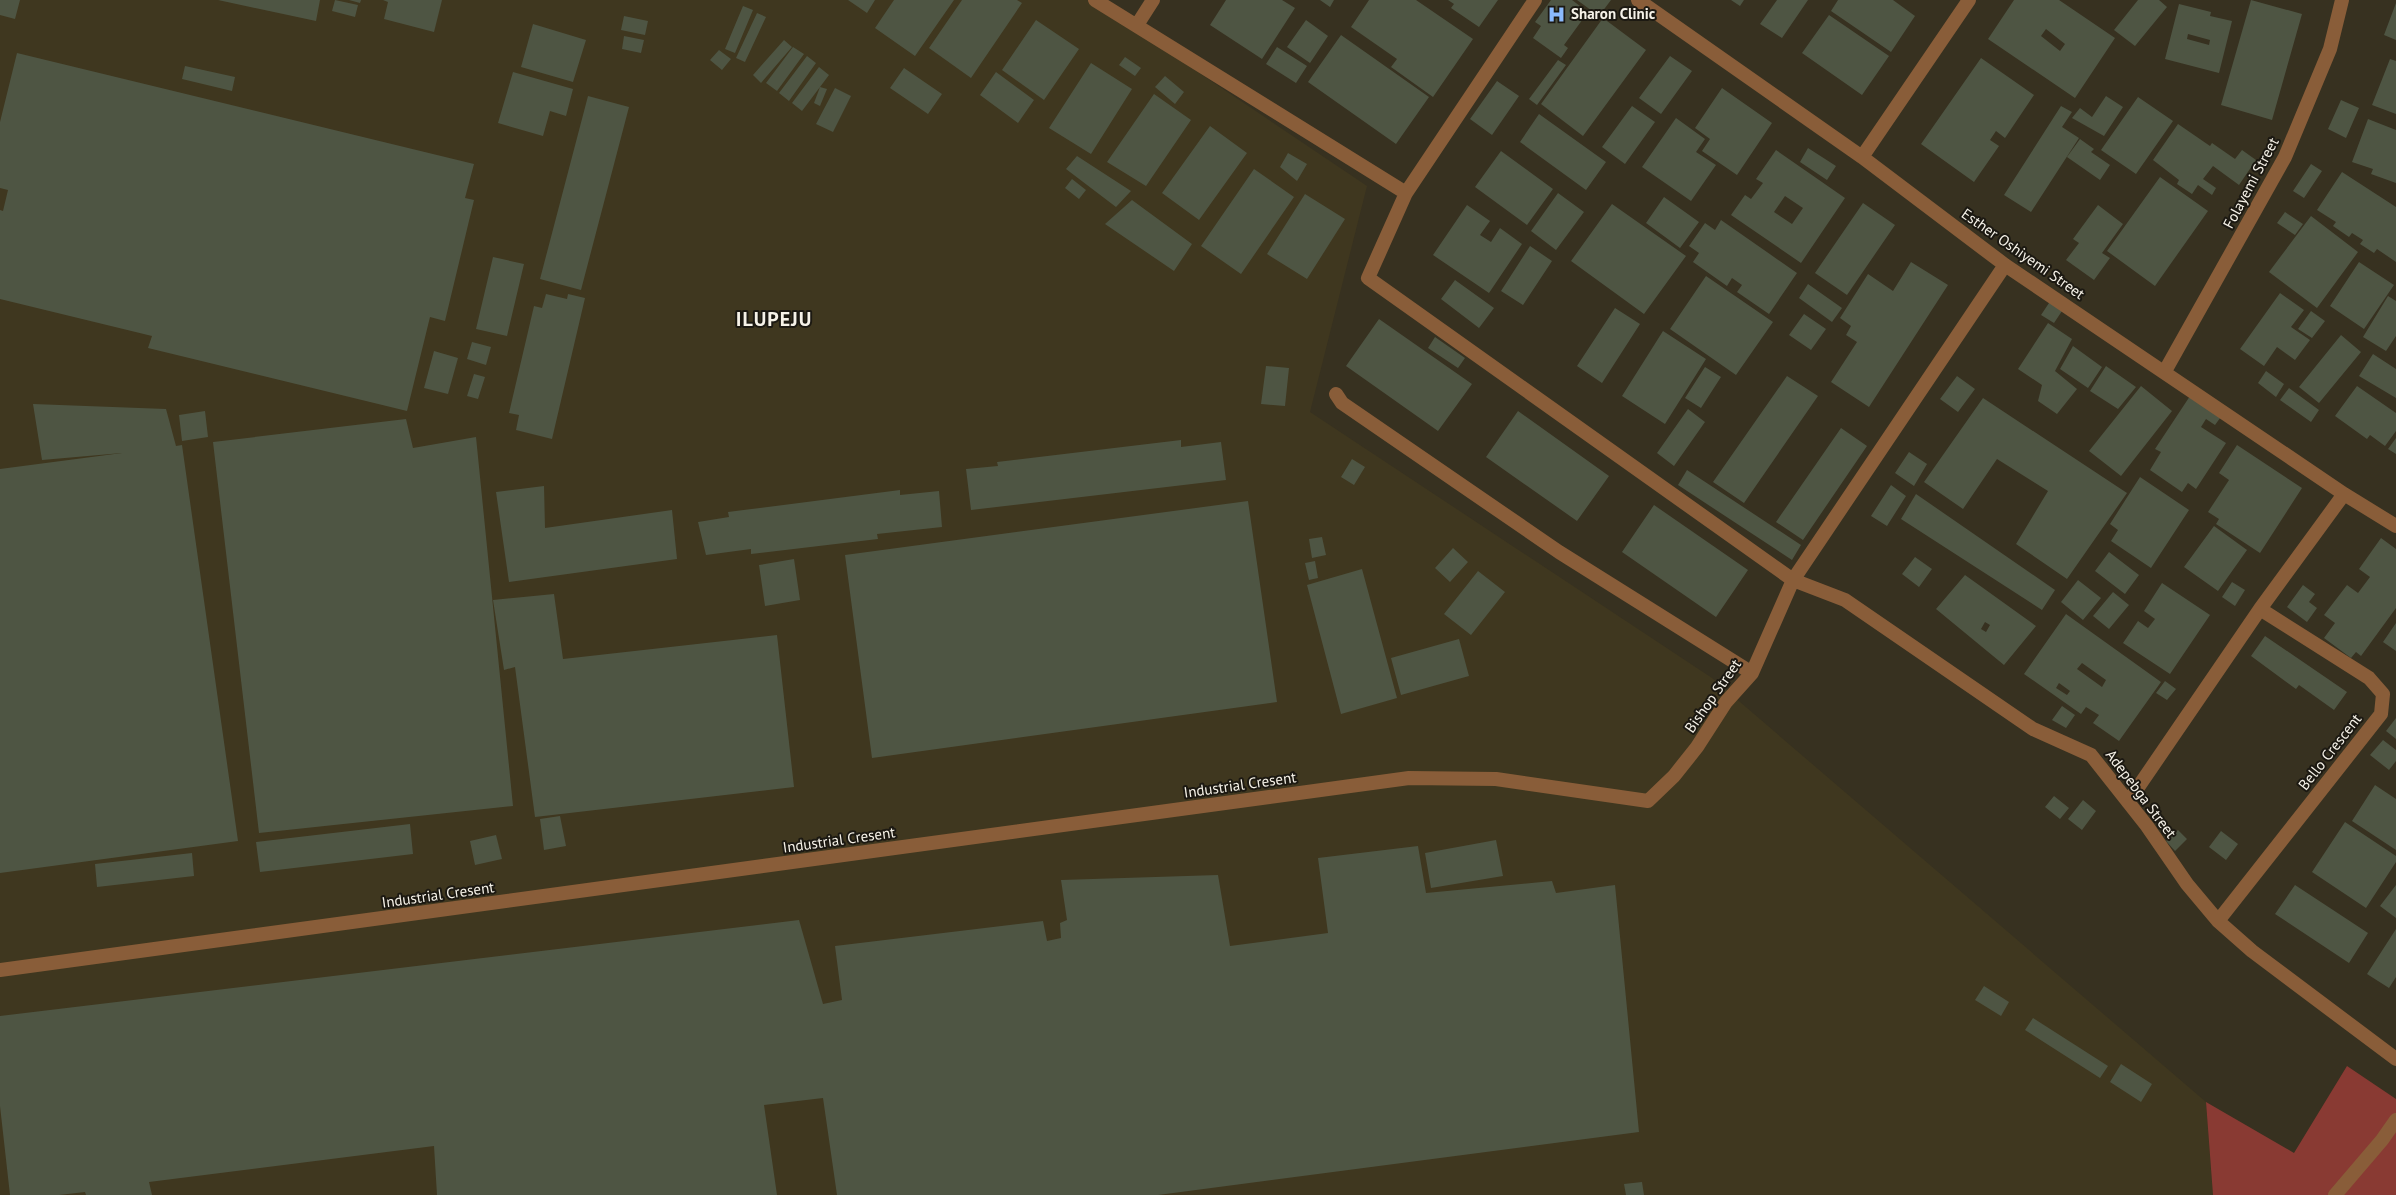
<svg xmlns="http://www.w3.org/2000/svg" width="2396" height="1195" font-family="'PT Sans',sans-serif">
	<rect width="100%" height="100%" fill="#373120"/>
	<path fill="#3f371f" d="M0,0H1091L1367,186L1310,412L1712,678L2206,1102L2213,1195H0Z"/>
	<path fill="#893a33" d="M2347,1066L2396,1099V1195H2213L2206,1102L2294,1153Z"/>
	<path fill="#4e5543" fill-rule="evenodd" d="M0,0H20L15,19L0,15Z
		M218,0H320L316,21Z
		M335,0L358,5L355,17L332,11Z
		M349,0H361L360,3Z
		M383,0H442L434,32L384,19L388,2Z
		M848,0H875L867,13Z
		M894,0H954L915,56L875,28Z
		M962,0H1017L1022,3L971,78L929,48Z
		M1226,0H1282L1295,8L1262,59L1210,25Z
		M1320,0H1334L1330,7Z
		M1369,0H1416L1473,39L1433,97L1391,67L1397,59L1351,27Z
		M1448,0H1498L1479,27L1451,8L1454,4Z
		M1551,0H1572L1588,12L1564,45L1568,48L1561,58L1533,38L1541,26L1535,22Z
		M1577,0H1611L1599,16Z
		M1731,0H1744L1740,6Z
		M1777,0H1808L1782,38L1760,24Z
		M1838,0H1893L1915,16L1891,52L1831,11Z
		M2014,0H2059L2115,38L2075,98L1988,39ZM2046,29L2065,44L2060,51L2041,36Z
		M2138,0H2159L2167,7L2135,46L2114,30Z
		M2251,0L2302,14L2272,120L2221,105Z
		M2396,3V40L2384,35Z
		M2179,4L2211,12L2210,16L2232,21L2219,73L2165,59ZM2188,34L2210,40L2209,45L2187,39Z
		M743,6L753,10L735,53L725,49Z
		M757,13L766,17L745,62L736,58Z
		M1829,15L1889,56L1862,95L1802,53Z
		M624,16L648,21L645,35L621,30Z
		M1603,18L1646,50L1583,136L1541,104Z
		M1036,20L1079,49L1044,100L1002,70Z
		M1306,20L1328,36L1310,63L1287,47Z
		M533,24L586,40L573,82L521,67Z
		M1341,35L1429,97L1396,144L1308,82Z
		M624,36L644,40L641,53L622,49Z
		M784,40L792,47L761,83L753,75Z
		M793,47L804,54L777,91L766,83Z
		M1277,47L1307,66L1296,83L1266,64Z
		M719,50L731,59L722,70L710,60Z
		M17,53L474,164L465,198L474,200L445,321L430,317L407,411L148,348L152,336L0,299V210L3,211L8,190L0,188V122Z
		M807,56L816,63L789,101L779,93Z
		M1670,56L1692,71L1661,114L1639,98Z
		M1125,57L1141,68L1135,76L1119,65Z
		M1981,58L2034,95L2005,138L1996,131L1990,140L1999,146L1974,182L1921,144Z
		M2390,59L2396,61V114L2372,105Z
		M1558,60L1566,65L1537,105L1529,99Z
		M1091,63L1132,89L1091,154L1049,128Z
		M185,66L235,77L232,91L182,79Z
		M819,67L829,75L802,111L792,103Z
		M904,68L942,94L928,114L890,88Z
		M513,72L573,89L566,116L550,111L543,136L498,123Z
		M996,72L1034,100L1018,123L980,95Z
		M1165,76L1184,92L1175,104L1155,87Z
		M1497,81L1519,96L1492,135L1470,119Z
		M820,87L827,89L820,106L814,103Z
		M835,88L851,96L833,132L816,124Z
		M1722,88L1772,123L1737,175L1702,151L1710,139L1695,128Z
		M1154,94L1191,120L1146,186L1107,162Z
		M588,96L629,107L581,290L540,279Z
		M2106,96L2123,107L2104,136L2072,118L2080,108L2092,117Z
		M2138,97L2173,121L2136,174L2101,150Z
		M2341,100L2359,108L2346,138L2328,129Z
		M1632,106L1655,122L1625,164L1602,147Z
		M2061,106L2072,112L2062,127L2079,138L2031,212L2004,195Z
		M1539,114L1606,162L1586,190L1520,142Z
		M1676,118L1705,139L1696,152L1716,165L1691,201L1642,167Z
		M2368,119L2396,130V183L2371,174L2373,169L2352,162Z
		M2178,124L2210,146L2212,143L2235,159L2242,150L2256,160L2239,185L2213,166L2203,179L2216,188L2212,195L2198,185L2192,194L2177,184L2179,180L2153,160Z
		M1210,126L1247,153L1199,220L1162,193Z
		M2080,139L2094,149L2091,152L2110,165L2100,180L2067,157Z
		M1808,148L1836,166L1827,180L1800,162Z
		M1776,150L1845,198L1801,263L1731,215L1745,195L1751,199L1763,183L1756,179ZM1785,196L1803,208L1792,224L1774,212Z
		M1501,151L1553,189L1527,225L1475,187Z
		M1288,153L1307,164L1297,181L1280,167Z
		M1077,156L1131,191L1116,207L1066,169Z
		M2311,164L2322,171L2304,198L2293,191Z
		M1254,169L1294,197L1241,274L1201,246Z
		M2342,172L2396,207V262L2377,249L2374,253L2360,244L2363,240L2352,233L2349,237L2333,226L2336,222L2317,210Z
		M2160,177L2208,211L2155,286L2107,251Z
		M1072,179L1086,190L1079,199L1065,188Z
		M1558,193L1584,212L1556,250L1531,231Z
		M1305,194L1345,219L1307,279L1267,254Z
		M1664,197L1699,222L1680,248L1646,223Z
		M1132,200L1192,244L1174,271L1105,224Z
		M1863,203L1895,225L1847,295L1815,273Z
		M1612,204L1686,256L1644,314L1571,261Z
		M1467,205L1490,221L1480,235L1491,242L1500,228L1522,244L1489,293L1433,255Z
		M2098,205L2123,224L2102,253L2110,258L2094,280L2066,260L2079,243L2073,239Z
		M2285,212L2303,224L2295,235L2277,223Z
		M2311,216L2358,252L2317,308L2269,272Z
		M1721,220L1797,273L1769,314L1737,292L1742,285L1732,278L1727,286L1693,262L1699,253L1689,246L1705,223L1715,230Z
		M1530,246L1552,261L1523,305L1501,291Z
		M493,257L524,264L507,336L476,329Z
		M1911,262L1948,285L1869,407L1831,382L1857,342L1846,335L1851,326L1840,318L1868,274L1893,291Z
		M2359,262L2394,285L2364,329L2330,306Z
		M1706,276L1773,322L1736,375L1670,329Z
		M1455,280L1494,308L1479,328L1441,299Z
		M1808,284L1842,308L1832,322L1799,298Z
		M2280,293L2304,310L2291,327L2310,340L2295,360L2277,347L2264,366L2240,349Z
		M546,294L567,299L568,294L585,298L552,439L516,430L519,415L509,413L534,306L542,308Z
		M2388,296L2396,301V336L2386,351L2363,337Z
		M2051,300L2064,308L2054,323L2041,315Z
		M1615,308L1640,324L1602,383L1577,366Z
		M2311,311L2325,321L2312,338L2298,329Z
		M1804,314L1826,329L1811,350L1789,335Z
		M1379,319L1472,384L1438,431L1346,366Z
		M2048,323L2072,339L2055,371L2077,389L2057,414L2038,401L2042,385L2018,369Z
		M1663,331L1706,359L1665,424L1622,396Z
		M2341,335L2361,352L2319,403L2299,387Z
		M1435,337L1465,358L1458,368L1428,348Z
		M472,342L491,347L486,365L467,359Z
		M2073,346L2102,367L2088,388L2060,369Z
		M434,351L458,358L448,394L424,388Z
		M2373,354L2396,369V398L2359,376Z
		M1266,366L1289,368L1285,406L1261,404Z
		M2106,366L2136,387L2118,409L2090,391Z
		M1705,367L1721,377L1701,408L1685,398Z
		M2266,371L2284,384L2276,397L2258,383Z
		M474,374L485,377L478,399L467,396Z
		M1787,376L1818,396L1744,503L1713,482Z
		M1957,376L1975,389L1958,412L1940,399Z
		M2141,386L2172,411L2121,476L2089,451Z
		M2357,386L2396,413V431L2385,446L2370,435L2367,439L2335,416Z
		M2289,388L2319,410L2311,422L2280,400Z
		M2192,393L2223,414L2215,425L2206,419L2201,427L2226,443L2196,489L2188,483L2182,492L2150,470L2161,452L2155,449Z
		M1983,398L2127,493L2067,579L2016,544L2048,491L1997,459L1963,509L1924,482Z
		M33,404L166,409L176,446L182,445L238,841L0,873V469L122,453L42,460Z
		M1688,409L1705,422L1674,466L1657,453Z
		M205,411L208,437L182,441L179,415Z
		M1518,411L1609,476L1577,521L1486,457Z
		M406,419L413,448L476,437L513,806L259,833L213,442Z
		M1841,428L1867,446L1803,540L1776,522Z
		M2396,438V454L2388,449Z
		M1181,440V447L1221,442L1226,480L971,510L966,469L998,466L997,462Z
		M2237,445L2302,488L2260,553L2216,524L2219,519L2208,512L2229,480L2219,473Z
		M1909,452L1927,464L1914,486L1895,473Z
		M1352,459L1365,467L1354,485L1341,477Z
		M1687,470L1801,545L1792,560L1678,485Z
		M2140,477L2189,510L2151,568L2111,541L2118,530L2110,524Z
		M1891,485L1906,496L1887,526L1871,516Z
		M544,486L545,528L672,510L677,559L509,582L496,492Z
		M900,490V495L939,491L942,527L877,534L878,539L751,554V549L706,555L698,522L729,517L728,512Z
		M1916,494L2055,590L2042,610L1901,519Z
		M1248,501L1277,702L872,758L845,555Z
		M1654,505L1748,570L1716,617L1622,552Z
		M2214,526L2247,550L2218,591L2184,567Z
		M1322,537L1326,555L1312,558L1309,539Z
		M2381,538L2396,549V608L2361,656L2356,652L2351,658L2324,638L2335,623L2324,615L2347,585L2358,593L2370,577L2359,569Z
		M1453,548L1468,562L1450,582L1435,568Z
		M2109,552L2139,575L2125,594L2095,571Z
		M1915,557L1932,569L1919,587L1902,574Z
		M794,559L800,600L765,606L759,565Z
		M1315,561L1318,578L1309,580L1305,563Z
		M1362,569L1397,698L1341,714L1307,585Z
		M1478,571L1505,592L1471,635L1444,614Z
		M1965,575L2036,626L2004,665L1936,609ZM1985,622L1990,625L1986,632L1981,629Z
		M2078,580L2101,598L2083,620L2061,602Z
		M2232,582L2245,590L2235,606L2222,597Z
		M2162,583L2210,615L2170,674L2123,643L2138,621L2148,628L2155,619L2144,611Z
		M2303,585L2315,594L2309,602L2317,608L2307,622L2287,607Z
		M2113,592L2129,605L2109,629L2093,616Z
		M554,594L563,659L777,635L794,787L535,817L515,667L504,670L493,600Z
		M2066,614L2161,682L2119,741L2093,723L2099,715L2086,707L2081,714L2024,674ZM2082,663L2106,680L2102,687L2077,669ZM2059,683L2070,691L2067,695L2056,688Z
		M2396,623V651L2383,642Z
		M2265,636L2347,692L2334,710L2299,685L2296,689L2251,656Z
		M1459,639L1469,676L1401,695L1391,658Z
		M2165,681L2176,689L2167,700L2156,693Z
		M2062,706L2075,715L2066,728L2052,720Z
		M2396,718V739L2386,731Z
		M2383,740L2396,750V761L2389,770L2370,755Z
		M2375,785L2396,799V850L2352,821Z
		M2054,796L2069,808L2060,819L2045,807Z
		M2083,800L2096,811L2082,830L2068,819Z
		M560,816L566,846L544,850L540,819Z
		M2345,822L2396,856V862L2366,908L2312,872Z
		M410,824L413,854L260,872L256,842Z
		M2178,830L2187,839L2175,851L2166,841Z
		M2221,831L2238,844L2226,860L2209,847Z
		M496,835L502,859L475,865L470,841Z
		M1496,840L1503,876L1431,888L1425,853Z
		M1418,846L1426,893L1552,881L1556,893L1615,885L1639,1132L1158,1195H837L823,1098L764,1105L777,1195H437L434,1146L149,1182L152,1195H86L85,1192L59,1195H10L0,1106V1016L799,920L823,1004L842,1000L835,946L1043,921L1047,941L1061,938L1060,923L1067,920L1061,880L1218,875L1230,946L1328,933L1318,858Z
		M192,853L194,876L97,887L95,864Z
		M2295,885L2368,933L2349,963L2275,914Z
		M2396,885V918L2380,906Z
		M2396,929V977L2389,988L2367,974Z
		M1984,986L2009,1002L2001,1016L1975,1000Z
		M2033,1018L2108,1066L2100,1078L2025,1030Z
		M2121,1064L2152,1084L2141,1102L2110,1082Z
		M1642,1182L1644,1195H1626L1624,1184Z"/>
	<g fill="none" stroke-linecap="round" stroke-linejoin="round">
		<path stroke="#895d39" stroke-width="14" d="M1095,0L1406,193
			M1535,0L1406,193L1368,278L1793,580L2005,265
			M1638,0L1862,157L2005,265L2344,494L2396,526
			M1137,25L1153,0
			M1862,157L1969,0
			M2165,371L2285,157L2330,49L2342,0
			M1336,394L1342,403L1559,552L1752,673
			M2128,802L2260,609L2344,494
			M2218,921L2381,714L2383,694L2369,678L2260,609
			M0,970L1409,778L1496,779L1648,801L1674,776L1697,747L1726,702L1752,673L1793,580L1845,600L2033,729L2091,755L2147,826L2187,884L2218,921L2252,951L2396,1059
			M2335,1195L2382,1140L2396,1120"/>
	</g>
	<defs>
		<symbol id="hospital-bare" viewBox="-9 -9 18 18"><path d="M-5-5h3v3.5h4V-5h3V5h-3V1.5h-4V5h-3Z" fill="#8bbafc" stroke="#1c1912" stroke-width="2.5" paint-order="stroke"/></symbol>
	</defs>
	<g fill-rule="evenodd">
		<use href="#hospital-bare" x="1544" y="2" width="25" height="25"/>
	</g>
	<g text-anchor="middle" stroke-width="4" stroke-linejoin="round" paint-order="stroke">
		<g font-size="15" font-weight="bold" fill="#f6f2e8" stroke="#1c1912" text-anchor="start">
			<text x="1571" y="19">Sharon Clinic</text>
		</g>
		<g font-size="15" fill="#f6f2e8" stroke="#1c1912">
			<text transform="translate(2251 183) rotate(-62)" y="5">Folayemi Street</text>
			<text transform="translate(2023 254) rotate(35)" y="5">Esther Oshiyemi Street</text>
			<text transform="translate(1713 696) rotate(-55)" y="5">Bishop Street</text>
			<text transform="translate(2330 752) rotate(-52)" y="5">Bello Crescent</text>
			<text transform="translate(1240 785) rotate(-8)" y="5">Industrial Cresent</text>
			<text transform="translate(2141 794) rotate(53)" y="5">Adepebga Street</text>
			<text transform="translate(839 840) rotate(-8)" y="5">Industrial Cresent</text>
			<text transform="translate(438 895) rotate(-8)" y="5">Industrial Cresent</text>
		</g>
		<g font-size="20" font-weight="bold" letter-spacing="1" fill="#f6f2e8" stroke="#1c1912">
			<text x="774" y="326">ILUPEJU</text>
		</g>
	</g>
</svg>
